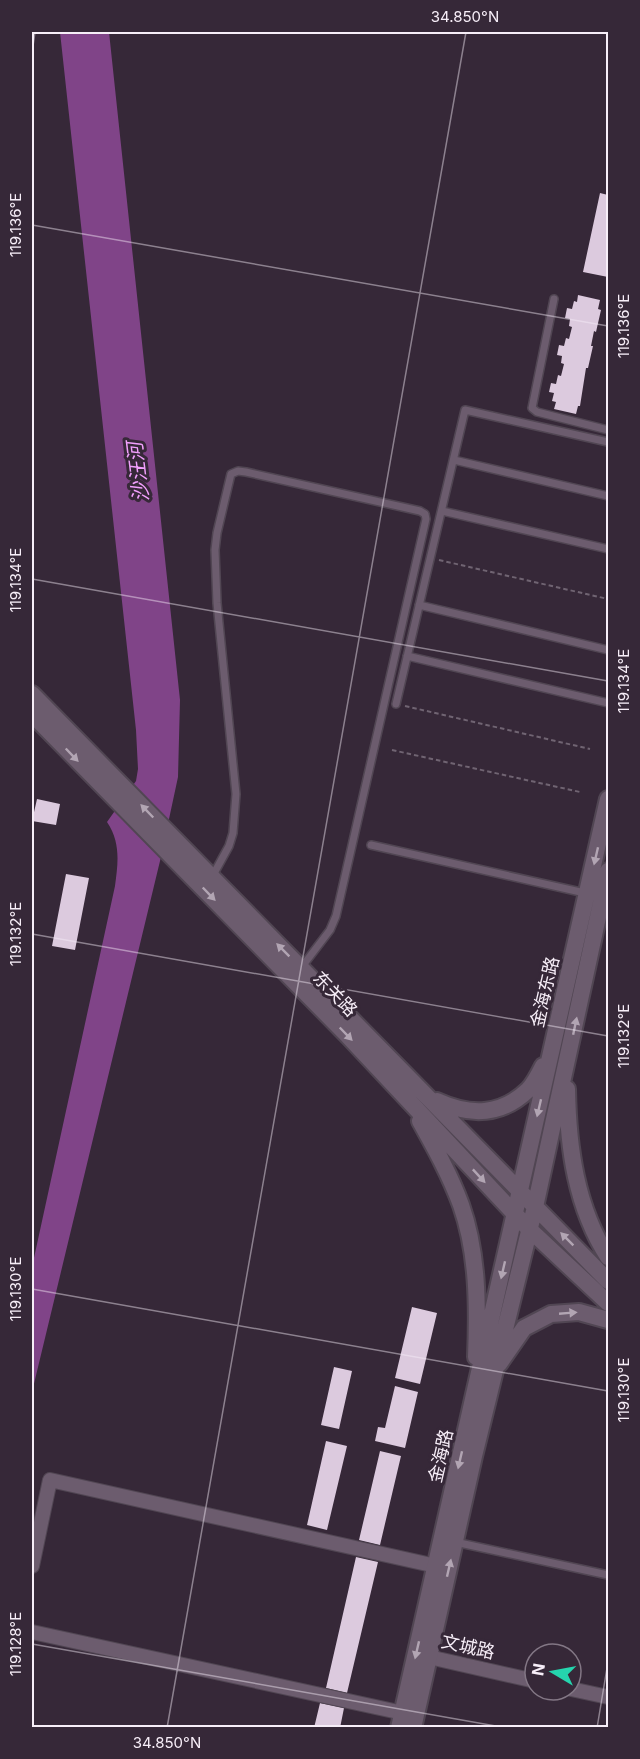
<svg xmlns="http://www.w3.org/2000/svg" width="640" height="1759" font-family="Inter,'Noto Sans SC',sans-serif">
	<rect width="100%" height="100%" fill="#362838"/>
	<path fill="#804488" d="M60,32H109L180,700L178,777L160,861L32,1392V1267L115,886C118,863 121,843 107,822L136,781L138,769L136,730Z"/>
	<path fill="#dccade" d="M600,193L608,195V277L583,272Z
		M578,295L600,300L598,309L601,310L596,332L594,331L591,346H593L588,368H586L580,406H578L576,414L554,409L556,402L552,401L554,393L549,392L551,383L556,384L558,375L561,376L564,364L561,363L562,356L557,355L559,345L564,346L566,338L569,339L572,327L569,326L570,319L565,318L567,308L572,309L574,301L577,302Z
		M37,799L60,804L56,825L32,821Z
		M66,874L89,878L75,950L52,946Z
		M412,1307L437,1313L420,1384L395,1378Z
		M334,1367L352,1371L339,1429L321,1425Z
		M395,1386L418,1392L405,1448L375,1441L378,1427L385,1428Z
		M326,1441L347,1446L327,1530L307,1525Z
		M380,1451L401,1456L380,1545L359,1540Z
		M356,1557L378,1562L347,1693L326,1688Z
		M320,1703L344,1708L340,1728H314Z"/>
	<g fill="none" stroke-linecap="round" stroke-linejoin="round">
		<defs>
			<path id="service" d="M554,299L532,408L537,412L608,430
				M454,460L608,496
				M442,511L608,549
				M419,605L608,650
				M407,656L608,703
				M396,704L465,410L608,442
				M371,845L585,893
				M212,877L229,846L233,833L236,794L217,603L215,550L217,533L231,474L238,471L246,472L420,511L425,514L426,519L336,916L330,930L301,968
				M455,1542L608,1575"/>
			<path id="minor" d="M32,1566L50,1480L436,1566
				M32,1632L403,1713
				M429,1657L535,1681
				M571,1689L608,1697"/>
			<path id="secondary" d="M32,694L608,1281
				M32,714L348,1036L528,1228L608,1303
				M567,1089C568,1148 576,1207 608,1257
				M437,1101C470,1116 501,1116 528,1090C534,1084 539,1074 543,1066
				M420,1121C435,1148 450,1175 461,1205C478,1253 478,1307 476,1357
				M499,1364L524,1328L551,1314L579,1312L608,1320
				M399,1728L608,799
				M413,1728L474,1456L535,1207L608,871"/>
		</defs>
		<use href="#service" stroke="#514653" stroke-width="10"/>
		<use href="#minor" stroke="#514653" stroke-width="16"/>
		<use href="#secondary" stroke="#514653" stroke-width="20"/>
		<path stroke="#706472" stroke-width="2" stroke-dasharray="4.5 3" stroke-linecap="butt" d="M439,560L608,599
			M405,706L590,749
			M392,750L580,792"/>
		<use href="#service" stroke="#6c5c6e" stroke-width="7"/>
		<use href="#minor" stroke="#6c5c6e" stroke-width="14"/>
		<use href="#secondary" stroke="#6c5c6e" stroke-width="16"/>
	</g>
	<defs><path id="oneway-solid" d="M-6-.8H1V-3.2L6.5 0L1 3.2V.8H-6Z" transform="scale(1.5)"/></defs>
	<g fill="#b2a5b3">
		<use href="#oneway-solid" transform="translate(72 755) rotate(46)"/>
		<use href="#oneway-solid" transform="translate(147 811) rotate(-134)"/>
		<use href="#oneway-solid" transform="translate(596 856) rotate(103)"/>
		<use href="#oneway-solid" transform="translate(209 894) rotate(46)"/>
		<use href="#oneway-solid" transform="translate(283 950) rotate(-135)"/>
		<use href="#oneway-solid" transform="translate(575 1026) rotate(-78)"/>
		<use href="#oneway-solid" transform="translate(346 1034) rotate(46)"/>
		<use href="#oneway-solid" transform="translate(539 1108) rotate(103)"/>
		<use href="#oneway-solid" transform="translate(479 1176) rotate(47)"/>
		<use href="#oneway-solid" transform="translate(567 1239) rotate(-135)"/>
		<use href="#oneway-solid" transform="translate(503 1270) rotate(103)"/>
		<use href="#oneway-solid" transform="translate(568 1313) rotate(-5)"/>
		<use href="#oneway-solid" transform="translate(460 1460) rotate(103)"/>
		<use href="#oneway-solid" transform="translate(449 1568) rotate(-77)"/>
		<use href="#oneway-solid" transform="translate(417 1650) rotate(103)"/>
	</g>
	<path fill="none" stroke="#f7eef8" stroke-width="1.5" stroke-opacity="0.45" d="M32,53L35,32M32,225L608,326M32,579L608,681M32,934L608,1036M32,1289L608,1391M32,1644L507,1728M167,1728L466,32M597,1728L608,1662"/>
	<g text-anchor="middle" stroke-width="6" stroke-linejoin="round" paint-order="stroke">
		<g font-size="18" fill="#f7eef8" stroke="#362838">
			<text transform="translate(545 992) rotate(-77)" y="6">金海东路</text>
			<text transform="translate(335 994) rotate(46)" y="6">东关路</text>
			<text transform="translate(441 1456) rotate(-77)" y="6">金海路</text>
			<text transform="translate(468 1647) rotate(13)" y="6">文城路</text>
		</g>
		<g font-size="20" font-style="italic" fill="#f2a0fd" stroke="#362838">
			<text transform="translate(138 472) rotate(-97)" y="7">沙汪河</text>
		</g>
	</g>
	<rect width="640" height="1759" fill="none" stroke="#362838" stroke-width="66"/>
	<g transform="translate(553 1672) rotate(280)"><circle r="28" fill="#362838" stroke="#837785" stroke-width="1.5"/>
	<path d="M0-4.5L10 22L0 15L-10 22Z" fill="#25d5ae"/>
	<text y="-9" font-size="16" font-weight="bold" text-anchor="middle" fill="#f7eef8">N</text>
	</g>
	<rect x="33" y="33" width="574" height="1693" fill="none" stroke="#f7eef8" stroke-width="2"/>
	<g font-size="15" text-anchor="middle" fill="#f7eef8">
		<text x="465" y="22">34.850°N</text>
		<text transform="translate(16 225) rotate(-90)" y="5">119.136°E</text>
		<text transform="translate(624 326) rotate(-90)" y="5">119.136°E</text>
		<text transform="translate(16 580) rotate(-90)" y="5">119.134°E</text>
		<text transform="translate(624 681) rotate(-90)" y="5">119.134°E</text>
		<text transform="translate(16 934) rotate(-90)" y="5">119.132°E</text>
		<text transform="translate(624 1036) rotate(-90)" y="5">119.132°E</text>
		<text transform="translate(16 1289) rotate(-90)" y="5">119.130°E</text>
		<text transform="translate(624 1390) rotate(-90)" y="5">119.130°E</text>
		<text transform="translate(16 1644) rotate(-90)" y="5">119.128°E</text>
		<text x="167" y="1748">34.850°N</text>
	</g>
</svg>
